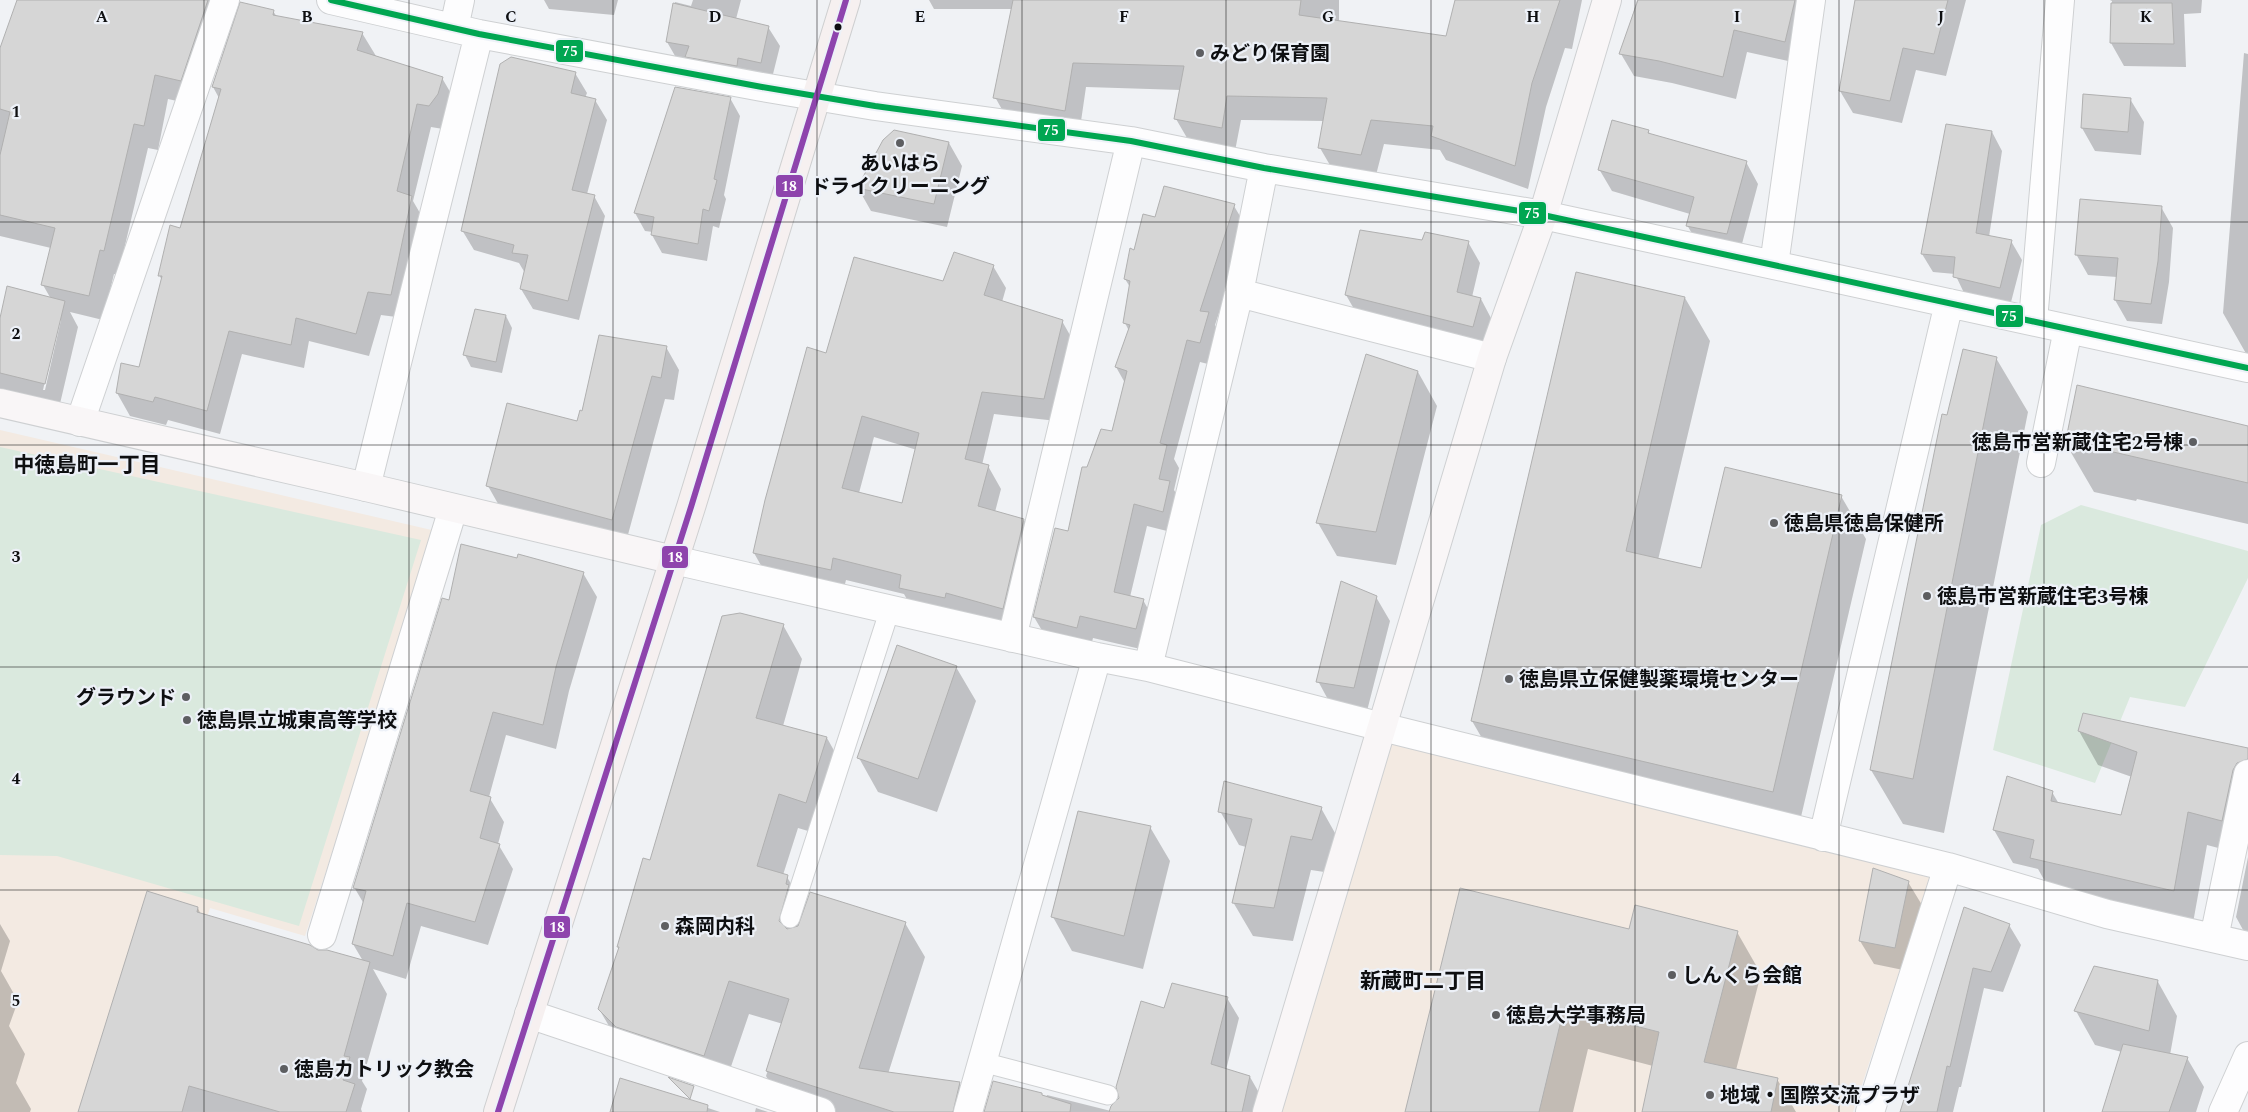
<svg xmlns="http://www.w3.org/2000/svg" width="2248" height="1112" font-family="Spectral,'Noto Sans JP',serif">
	<rect width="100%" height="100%" fill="#f0f2f5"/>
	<path fill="#f3eae2" d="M0,430L436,531L305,936L210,908L146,1112H0Z
		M1380,727L1931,875L1853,1112H1267Z"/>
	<path fill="#dae9de" d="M0,447L421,540L299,926L57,856L0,855Z
		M2081,505L2248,551V578L2185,707L2130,697L2095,783L1993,750L2041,525Z"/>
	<path fill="#0003" fill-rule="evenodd" d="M29,0H209L223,24L195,105L168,99L158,150L148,148L118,275L114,274L103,320L70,312L78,327L59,408L5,395L0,388V324L51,299L43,285L51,248L0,236V52ZM59,320H61L45,390H43Z
		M544,0H618L614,15L549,9Z
		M693,0H741L736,19L768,27L780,46L771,82L678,61L667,42L675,2L691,6Z
		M929,0H1339V22L1447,37L1456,0H1582L1572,49L1565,48L1546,107L1528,189L1446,160L1440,150L1384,144L1375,179L1334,172L1320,148L1324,121L1241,120L1235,151L1190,143L1176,119L1181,90L1086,87L1079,135L1009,122L995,97L1012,9H934Z
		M1637,0H1814L1797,63L1747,52L1736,99L1672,83L1634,76L1621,54Z
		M1856,0H1966L1946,76L1916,70L1902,123L1853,113L1840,91Z
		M2110,0H2202L2201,13L2184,14L2186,67L2124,66L2111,43L2112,1Z
		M273,11L277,17L362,33L376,56L442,78L456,102L443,129L431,127L413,201L424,220L404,318L381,315L369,356L309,341L304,368L242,354L220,434L168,420L166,425L130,416L117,393L140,369L162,280L159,275L181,230L219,98L213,87Z
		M2244,53L2248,54V357L2223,313Z
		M575,73L587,93L585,98L595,100L607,120L587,194L594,196L605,216L579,320L533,309L521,289L525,273L519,263L474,250L462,230Z
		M730,98L740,116L724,195L726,199L719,228L713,226L707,261L662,253L652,235L653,232L645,231L635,213Z
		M2130,99L2144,122L2141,155L2095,151L2082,128Z
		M1648,131L1651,135L1746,162L1758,184L1739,255L1700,247L1687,225L1690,214L1612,191L1599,169Z
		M1992,132L2002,151L1989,237L2011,241L2022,260L2010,306L1965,295L1955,274L1933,272L1922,254Z
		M884,141L949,143L962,166L947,227L871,211L858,188Z
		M1234,206L1247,228L1215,325L1221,336L1212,365L1200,362L1174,459L1179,468L1174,490L1183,505L1175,533L1147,526L1130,597L1143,600L1156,623L1149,651L1093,638L1090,650L1047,639L1034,617L1069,533L1088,469L1113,433L1125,383L1116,367L1129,331L1125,323L1130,287L1125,279L1135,251L1156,218Z
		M2161,207L2173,228L2169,282L2162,324L2127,321L2115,300L2117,277L2088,275L2076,254Z
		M1423,241L1468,242L1480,263L1472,297L1481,299L1492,320L1484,347L1358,316L1346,295Z
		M993,266L1006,288L1002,302L1062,321L1075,344L1057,421L994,414L982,465L988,466L1001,489L995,512L1024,520L1037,543L1015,631L913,610L904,594L846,580L843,592L767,576L754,553L766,500L826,354L944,283ZM874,437L917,450L903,504L859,493Z
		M1685,298L1710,341L1658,560L1702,570L1841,496L1866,539L1797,834L1497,764L1472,721Z
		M506,316L512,328L502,373L471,367L465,355Z
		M666,347L679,370L674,400L665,399L626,542L501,509L488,486L578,422Z
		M1996,358L2028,412L1944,833L1903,824L1871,770L1948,416Z
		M1418,372L1437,406L1396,565L1337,556L1318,523Z
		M2248,428V524L2137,499L2136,501L2094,492L2066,444Z
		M583,573L597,597L569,691L556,749L506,735L489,797L504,822L498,844L513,869L488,945L421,926L406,979L373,969L387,994L362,1081L367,1089L361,1109L362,1112H80L198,908L201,915L318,951L363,961L353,944L364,904L354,887L450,601Z
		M1376,597L1390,621L1367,711L1331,705L1318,681Z
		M783,625L802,659L783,726L827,738L846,772L825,836L798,828L783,875L787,877L806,909L905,923L925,957L888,1074L959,1083L976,1112H790L786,1110L766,1076L783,1024L749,1014L723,1090L619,1043L599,1009L619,949L618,947L651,862ZM783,902H786L779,927H776Z
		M956,667L976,701L937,812L878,792L859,758Z
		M2079,731L2248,750V826L2241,854L2207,845L2193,923L2051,892L2038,869L2013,863L1994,830L2052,792L2059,804L2122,817L2132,777L2098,765Z
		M1321,808L1340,842L1331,873L1311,870L1293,941L1253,936L1233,902L1246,847L1239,845L1220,811Z
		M1150,827L1170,861L1143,969L1072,951L1053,917Z
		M2248,857V939L2236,917Z
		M1908,882L1922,905L1908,971L1874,964L1860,941Z
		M1965,909L2009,925L2021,945L2003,992L1984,988L1961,1087H1959L1953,1112H1904Z
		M0,924L10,941L1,971L18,1001L9,1026L25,1054L16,1083L31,1109L30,1112H0Z
		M1630,931L1737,932L1761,974L1736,1070L1777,1079L1796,1112H1643L1653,1066L1588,1049L1573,1112H1407Z
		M2158,982L2177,1016L2170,1055L2187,1058L2204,1087L2196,1112H2104L2122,1052L2095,1045L2076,1011Z
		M1227,998L1239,1018L1226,1070L1250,1077L1262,1098L1258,1112H986L1046,1098L1047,1095L1111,1111L1120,1099L1165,1010Z
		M621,1079L720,1112H611Z
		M756,1108L768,1112H755Z"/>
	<path fill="#d6d6d6" stroke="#b0b0b0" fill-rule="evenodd" d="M17,0H208L181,81L155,75L144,126L134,124L104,251L100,250L89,296L41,285L55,228L0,215V155L10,112L0,109V48Z
		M1013,0H1301L1299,15L1446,36L1455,0H1560L1532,83L1515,166L1431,136L1433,126L1371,120L1361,155L1318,148L1327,98L1227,96L1222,128L1174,119L1184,66L1073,63L1065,111L993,98Z
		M1638,0H1795L1785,42L1734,30L1723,77L1659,61L1619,54Z
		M1855,0H1948L1934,54L1903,48L1890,101L1839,91Z
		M240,2L274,10L273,15L363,32L357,50L443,77L438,94L429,106L417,104L397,191L412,196L391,295L368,292L356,334L296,318L291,345L229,331L207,411L155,397L153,402L116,393L121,363L139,367L162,276H158L170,225L180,228L221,89L212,87Z
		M673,3L769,26L761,63L738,58L737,66L685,57L689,46L666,42Z
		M2111,3H2172L2174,44L2110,43Z
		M511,57L576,72L571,93L596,99L572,190L595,195L568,301L520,289L528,255L512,253L514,245L461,231L500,64Z
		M675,87L731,97L714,179L717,180L709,211L703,209L698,244L651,235L654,217L634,213Z
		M2083,94L2131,98L2128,132L2081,128Z
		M1612,120L1649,130L1648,133L1747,161L1727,234L1686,226L1694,197L1598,170Z
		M1946,124L1992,131L1976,233L2012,240L2000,288L1953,277L1955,257L1921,254Z
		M894,130L949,142L934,204L857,188L883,140Z
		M1164,186L1235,204L1200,311L1209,312L1200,343L1187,340L1160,443L1167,445L1159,479L1170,481L1163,512L1134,504L1114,592L1144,599L1136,629L1080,616L1077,628L1033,617L1055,528L1068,531L1082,467H1087L1101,429L1112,431L1127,371L1115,367L1130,325L1123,323L1130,281L1124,279L1130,248L1134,250L1143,214L1155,217Z
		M2080,199L2162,206L2158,261L2151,304L2114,300L2118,258L2075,255Z
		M1360,230L1422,240L1425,232L1469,241L1457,292L1481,298L1473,327L1345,295Z
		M954,252L994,265L984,295L1063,320L1044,399L982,392L965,459L989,465L978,506L1024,519L1003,609L946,593L945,598L899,588L901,575L833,558L831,570L753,553L765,500L807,347L826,353L854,257L943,281ZM862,416L919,433L902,503L842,488Z
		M1576,272L1685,297L1626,551L1701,568L1725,467L1842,495L1773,792L1471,721Z
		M7,286L65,301L45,384L0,373V318Z
		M475,309L506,315L496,362L463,355Z
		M599,335L667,346L661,378L652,376L612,520L486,486L507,403L577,421L580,410L582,411Z
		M1963,349L1997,357L1913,779L1870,770L1942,414L1947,415Z
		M1366,354L1418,371L1376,532L1316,523Z
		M2077,385L2248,426V483L2109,451V453L2065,444Z
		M461,544L517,558L518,554L584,572L556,667L543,725L493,712L470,791L491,797L480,838L500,844L475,922L407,903L393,956L352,944L366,891L353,888L442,598L449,600Z
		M1341,581L1377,596L1354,688L1316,682Z
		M740,613L784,624L756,718L827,737L806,803L779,794L757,866L788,875L786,884L789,885L779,921L787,929L798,926L810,892L906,922L859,1068L960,1082L953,1112H894L766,1071L789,999L729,981L704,1056L616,1027L598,1009L619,947H617L643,858L650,860L722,616Z
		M897,645L957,666L918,779L857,758Z
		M2083,713L2248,748V759L2237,763L2233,770L2222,821L2188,812L2174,891L2030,858L2034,840L1993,830L2007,776L2053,791L2051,801L2121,815L2137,752L2078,731Z
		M1224,781L1322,807L1312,840L1291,836L1274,908L1232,903L1252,819L1218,812Z
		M1078,811L1151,826L1124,936L1051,917Z
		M1873,868L1909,881L1895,948L1859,941Z
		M1460,888L1629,929L1635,905L1738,931L1704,1062L1778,1078L1771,1112H1642L1659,1032L1564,1008L1539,1112H1405Z
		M147,891L198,907L197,912L310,945L318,950H327L370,962L344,1056L350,1057L343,1080L355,1084L346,1112H280L189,1086L182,1112H78Z
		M1964,907L2010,924L1991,972L1973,968L1950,1067L1947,1066L1937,1112H1900Z
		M2094,966L2158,980L2149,1031L2074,1011Z
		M1172,983L1228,997L1211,1064L1250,1076L1242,1112H1109L1111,1106L1119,1098L1116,1087L1141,1001L1164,1008Z
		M2123,1044L2188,1057L2169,1112H2102Z
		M668,1077L694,1086L690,1099Z
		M620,1078L708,1105L707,1112H610Z
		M993,1081L1042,1093V1095L1071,1104L1070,1112H984Z"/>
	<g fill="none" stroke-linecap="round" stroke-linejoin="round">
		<defs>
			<path id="lane" d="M790,918L890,609
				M982,1062L1108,1095"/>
			<path id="street" d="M331,0L479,34L762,87L875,106L1131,141L1264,168L1543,215L2248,368
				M454,28L460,0
				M1774,265L1811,0
				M1239,293L1492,358
				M2033,321L2060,0
				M80,422L225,0
				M2041,463L2068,329
				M366,487L479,34
				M674,560L1097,657L1148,667L1382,727L1948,867L2107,914L2248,946
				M1012,638L1131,141
				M1148,667L1239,293L1264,168
				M1823,837L1949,303
				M322,935L453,509
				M2214,938L2248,774
				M529,1014L821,1112
				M968,1112L1097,657
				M1870,1112L1948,867
				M2223,1112L2248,1056"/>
			<path id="secondary" d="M0,403L366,487L674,560
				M1267,1112L1492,358L1543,215L1607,0"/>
			<path id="primary" d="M498,1112L691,507L846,0"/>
		</defs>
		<use href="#lane" stroke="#ced0d2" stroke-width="21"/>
		<use href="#street" stroke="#ced0d2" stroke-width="30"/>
		<use href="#secondary" stroke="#ced0d2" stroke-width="30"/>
		<use href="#primary" stroke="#cecfd0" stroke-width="30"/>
		<use href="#lane" stroke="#fdfdfe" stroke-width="19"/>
		<use href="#street" stroke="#fdfdfe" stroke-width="28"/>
		<use href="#secondary" stroke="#f9f6f7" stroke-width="28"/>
		<use href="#primary" stroke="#f6f0f0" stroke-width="28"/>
		<defs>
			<path id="bus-1" d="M331,0L479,34L762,87L875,106L1131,141L1264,168L1543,215L2248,368"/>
			<path id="bus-2" d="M498,1112L691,507L846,0"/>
		</defs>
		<use href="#bus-1" stroke="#edf1f8" stroke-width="10"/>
		<use href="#bus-2" stroke="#edf1f8" stroke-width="10"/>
		<use href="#bus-1" stroke="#00a651" stroke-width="6"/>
		<use href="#bus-2" stroke="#8e44ad" stroke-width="6"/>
	</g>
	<path fill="none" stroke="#0e0f11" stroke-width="1" stroke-opacity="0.55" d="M204,0V1112M409,0V1112M613,0V1112M817,0V1112M1022,0V1112M1226,0V1112M1431,0V1112M1635,0V1112M1839,0V1112M2044,0V1112M0,222H2248M0,445H2248M0,667H2248M0,890H2248"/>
	<circle fill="#0e0f11" stroke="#edf1f8" stroke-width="2" cx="838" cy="27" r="4.5"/>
	<g fill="#5d5e61" stroke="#edf1f8" stroke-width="2">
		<circle cx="1200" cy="53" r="5"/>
		<circle cx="900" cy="143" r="5"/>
		<circle cx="2193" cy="442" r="5"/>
		<circle cx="1774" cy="523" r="5"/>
		<circle cx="1927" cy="596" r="5"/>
		<circle cx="1509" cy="679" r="5"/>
		<circle cx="186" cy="697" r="5"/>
		<circle cx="187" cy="720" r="5"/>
		<circle cx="665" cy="926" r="5"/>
		<circle cx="1672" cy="975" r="5"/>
		<circle cx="1496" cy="1015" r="5"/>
		<circle cx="284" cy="1069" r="5"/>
		<circle cx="1710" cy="1095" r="5"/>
	</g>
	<g text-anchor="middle" stroke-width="4.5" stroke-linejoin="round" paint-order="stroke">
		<g font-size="20" font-weight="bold" fill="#0e0f11" stroke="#edf1f8" text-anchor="start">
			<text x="1210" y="60">みどり保育園</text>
			<text x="900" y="170" text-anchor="middle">あいはら<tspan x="900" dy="23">ドライクリーニング</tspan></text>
			<text x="2183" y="449" text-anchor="end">徳島市営新蔵住宅2号棟</text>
			<text x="1784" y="530">徳島県徳島保健所</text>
			<text x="1937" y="603">徳島市営新蔵住宅3号棟</text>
			<text x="1519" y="686">徳島県立保健製薬環境センター</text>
			<text x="176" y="704" text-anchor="end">グラウンド</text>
			<text x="197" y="727">徳島県立城東高等学校</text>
			<text x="675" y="933">森岡内科</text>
			<text x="1682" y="982">しんくら会館</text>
			<text x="1506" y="1022">徳島大学事務局</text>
			<text x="294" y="1076">徳島カトリック教会</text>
			<text x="1720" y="1102">地域・国際交流プラザ</text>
		</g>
		<g font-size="21" font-weight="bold" fill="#0e0f11" stroke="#edf1f8">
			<text x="87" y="472">中徳島町一丁目</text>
			<text x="1423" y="988">新蔵町二丁目</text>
		</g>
	</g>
	<g font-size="16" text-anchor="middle" font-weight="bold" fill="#0e0f11" stroke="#edf1f8" stroke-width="4.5" stroke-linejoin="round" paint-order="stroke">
		<text x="102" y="22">A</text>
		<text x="307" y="22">B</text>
		<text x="511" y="22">C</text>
		<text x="715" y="22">D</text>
		<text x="920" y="22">E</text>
		<text x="1124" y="22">F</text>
		<text x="1328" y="22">G</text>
		<text x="1533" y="22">H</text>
		<text x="1737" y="22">I</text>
		<text x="1941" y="22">J</text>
		<text x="2146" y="22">K</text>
		<text x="16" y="117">1</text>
		<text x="16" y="339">2</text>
		<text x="16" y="562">3</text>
		<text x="16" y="784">4</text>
		<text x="16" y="1006">5</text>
	</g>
	<g stroke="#edf1f8" stroke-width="2">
		<rect x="555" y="39" width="29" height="24" rx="5" fill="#00a651"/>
		<rect x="1037" y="118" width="29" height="24" rx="5" fill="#00a651"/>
		<rect x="775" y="174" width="29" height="24" rx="5" fill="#8e44ad"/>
		<rect x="1518" y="201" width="29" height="24" rx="5" fill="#00a651"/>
		<rect x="1995" y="304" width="29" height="24" rx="5" fill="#00a651"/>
		<rect x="661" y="545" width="28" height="24" rx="5" fill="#8e44ad"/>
		<rect x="543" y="915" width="28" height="24" rx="5" fill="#8e44ad"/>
	</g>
	<g font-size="14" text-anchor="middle" font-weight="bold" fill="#fff">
		<text x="570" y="56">75</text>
		<text x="1051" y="135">75</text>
		<text x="789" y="191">18</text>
		<text x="1532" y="218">75</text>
		<text x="2009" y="321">75</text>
		<text x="675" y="562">18</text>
		<text x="557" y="932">18</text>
	</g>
</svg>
